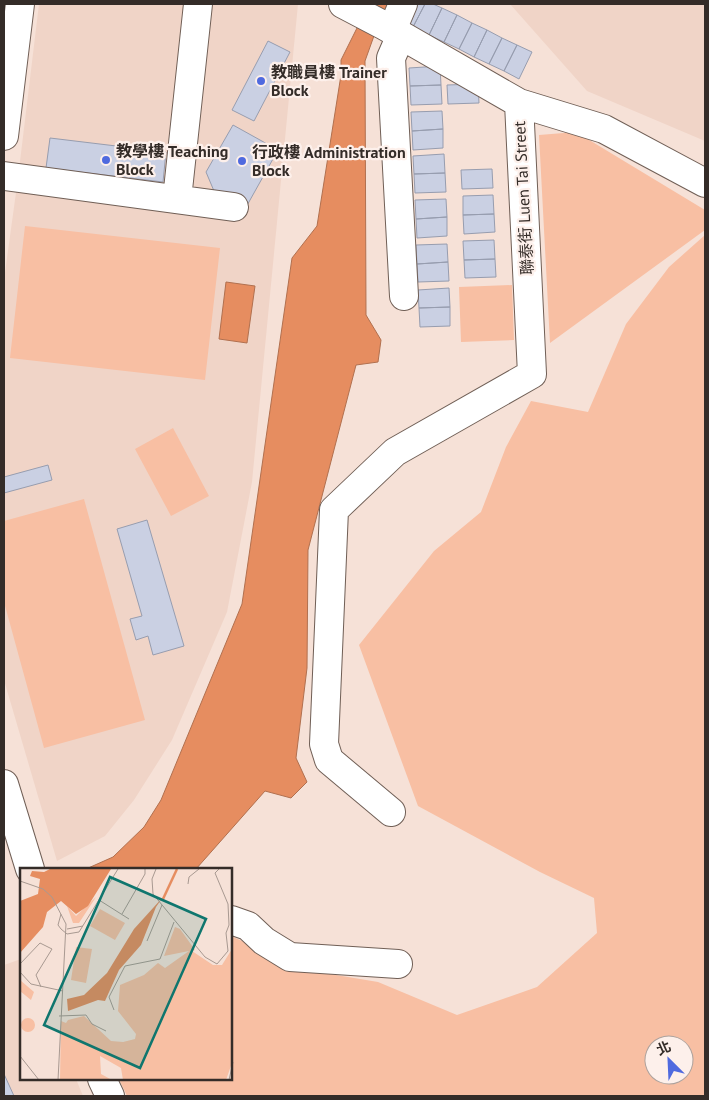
<svg xmlns="http://www.w3.org/2000/svg" width="709" height="1100" font-family="'PT Sans','Noto Sans TC',sans-serif">
	<rect width="100%" height="100%" fill="#f6e1d7"/>
	<path fill="#f0d4c7" d="M39,4H298L252,482L227,612L172,740L134,800L105,836L57,861L4,680V280L18,178Z
		M510,4H705V141L587,91Z
		M21,959V1079H76L83,1096H4V965Z"/>
	<path fill="#f8bfa3" fill-rule="evenodd" d="M576,132L705,210V230L550,343L539,135Z
		M25,226L220,248L205,380L10,358Z
		M705,235V1096H127L119,1079H231V936L306,970L378,982L457,1015L537,987L597,933L594,898L540,872L418,806L359,645L434,551L481,512L506,447L531,401L588,412L626,324L669,267ZM654,1045H684V1075H654Z
		M512,285L514,340L461,342L459,287Z
		M173,428L209,496L171,516L135,449Z
		M84,499L145,720L44,748L4,602V521Z"/>
	<path fill="#e68d60" stroke="#b1704f" d="M369,4H389L375,33L365,61L366,315L381,340L378,362L356,365L308,550L307,668L296,758L307,782L291,798L265,791L196,869H86L113,857L144,827L161,800L242,604L292,258L317,226L341,75V60Z
		M226,282L255,286L247,343L219,339Z"/>
	<path fill="#cad0e3" stroke="#979daf" d="M406,4H425L413,27L399,20Z
		M425,4H433L442,8L429,35L413,27Z
		M442,8L457,15L444,42L429,35Z
		M457,15L472,23L459,49L444,42Z
		M472,23L487,30L474,57L459,49Z
		M487,30L502,38L489,64L474,57Z
		M502,38L517,45L504,71L489,64Z
		M268,41L290,52L254,121L232,110Z
		M517,45L532,52L519,79L504,71Z
		M440,66L441,85L410,86L409,68Z
		M478,84L479,103L448,104L447,85Z
		M441,85L442,104L411,105L410,86Z
		M442,111L443,129L412,131L411,112Z
		M233,125L278,150L245,209L214,191L206,172Z
		M443,129V148L413,150L412,131Z
		M50,138L166,152L163,182L46,168Z
		M444,154L445,173L414,174L413,156Z
		M492,169L493,188L462,189L461,170Z
		M445,173L446,192L415,193L414,174Z
		M493,195L494,214L463,215V196Z
		M446,199L447,217L416,219L415,200Z
		M494,214L495,232L464,234L463,215Z
		M447,217V236L417,238L416,219Z
		M494,240L495,259L464,260L463,241Z
		M447,244L448,262L417,264L416,245Z
		M495,259L496,277L465,278L464,260Z
		M448,262L449,281L418,282L417,264Z
		M449,288L450,307L419,308L418,290Z
		M450,307V326L420,327L419,308Z
		M48,465L52,480L4,493V477Z
		M147,520L184,646L153,655L148,636L136,640L130,619L142,616L117,529Z
		M4,1074L14,1096H4Z"/>
	<g fill="none" stroke-linecap="round" stroke-linejoin="round">
		<defs>
			<path id="minor" d="M343,4L385,26L519,103L604,129L705,183
				M392,30L403,4
				M401,35L391,58L404,296
				M4,136L20,4
				M4,176L234,207
				M177,199L198,4
				M391,812L329,760L324,744L334,510L395,452L532,374L519,103
				M231,920L248,926L264,941L290,957L398,964"/>
			<path id="major" d="M4,784L30,869
				M102,1079L110,1096"/>
		</defs>
		<use href="#minor" stroke="#705f56" stroke-width="30"/>
		<use href="#major" stroke="#705f56" stroke-width="30"/>
		<use href="#minor" stroke="#fff" stroke-width="28"/>
		<use href="#major" stroke="#fff" stroke-width="28"/>
	</g>
	<g fill="#4f6adf" stroke="#fdf0eb" stroke-width="2">
		<circle cx="261" cy="81" r="5"/>
		<circle cx="106" cy="160" r="5"/>
		<circle cx="242" cy="161" r="5"/>
	</g>
	<g text-anchor="middle" stroke-width="4.5" stroke-linejoin="round" paint-order="stroke">
		<g font-size="16" font-weight="bold" fill="#342c28" stroke="#fdf0eb" text-anchor="start">
			<text x="271" y="78">教職員樓 Trainer<tspan x="271" dy="18">Block</tspan></text>
			<text x="116" y="157">教學樓 Teaching<tspan x="116" dy="18">Block</tspan></text>
			<text x="252" y="158">行政樓 Administration<tspan x="252" dy="18">Block</tspan></text>
		</g>
		<g font-size="16" fill="#342c28" stroke="#fdf0eb">
			<text transform="translate(523 198) rotate(-93)" y="6">聯泰街 Luen Tai Street</text>
		</g>
	</g>
	<g transform="translate(20 868)">
		<rect width="212" height="212" fill="#f6e1d7"/>
		<path d="M76,29L59,55H53L47,38L56,48ZM80,41L105,55L95,72L70,58ZM155,59L160,61L175,82L172,83L193,97H202L212,81L213,192L206,212H103L101,200L80,188L81,206L92,212H40L41,153L46,155L48,152L64,148L91,173L103,174L115,171L116,166L98,143L100,117L124,107L138,95L145,100L169,83L144,88ZM56,79L72,81L66,115L51,112ZM0,112L14,124L11,132L0,123ZM1 157a7 7 0 1 1 14 0a7 7 0 1 1-14 0Z" fill="#f8bfa3"/>
		<path d="M30,1H91L68,38L56,46L41,33L27,44L23,59L0,85V33L18,26L20,11L10,8L12,3L24,4ZM143,29L136,39L121,77L99,102L85,133L78,132L48,143L47,131L64,127L87,105L114,61Z" fill="#e68d60"/>
		<path fill="none" stroke="#e68d60" stroke-width="2.5" d="M143,31L157,1"/>
		<path fill="none" stroke="#a89991" stroke-width="1" d="M136,1L132,11L133,26L185,89L197,96L208,83L206,65L209,57L208,36L195,5L199,1M0,13L23,21L32,29L46,56L38,212M168,16L169,9L179,1M79,32L109,51M41,46L38,57L41,61L47,66L59,64L98,1M102,46L125,6V1M47,61L63,58M127,73L142,37M0,96L20,75L32,81L16,107L21,119M0,104L11,116L43,123M94,142L89,129L105,98L140,91L154,54M39,148L66,147L72,156L86,163M0,188L19,212M209,212L213,194"/>
		<path fill="#0f766e" fill-opacity="0.15" stroke="#0f766e" stroke-width="2.5" d="M90,9L186,51L120,200L24,157Z"/>
		<rect width="212" height="212" fill="none" stroke="#342c28" stroke-width="2.5"/>
	</g>
	<rect width="709" height="1100" fill="none" stroke="#342c28" stroke-width="10"/>
	<g transform="translate(669 1060) rotate(336)"><circle r="24" fill="#fdf0eb" stroke="#ada29d"/>
	<path d="M0-4L9 19L0 12L-9 19Z" fill="#4f6adf"/>
	<text y="-8" font-size="14" font-weight="bold" text-anchor="middle" fill="#342c28">北</text>
	</g>
</svg>
